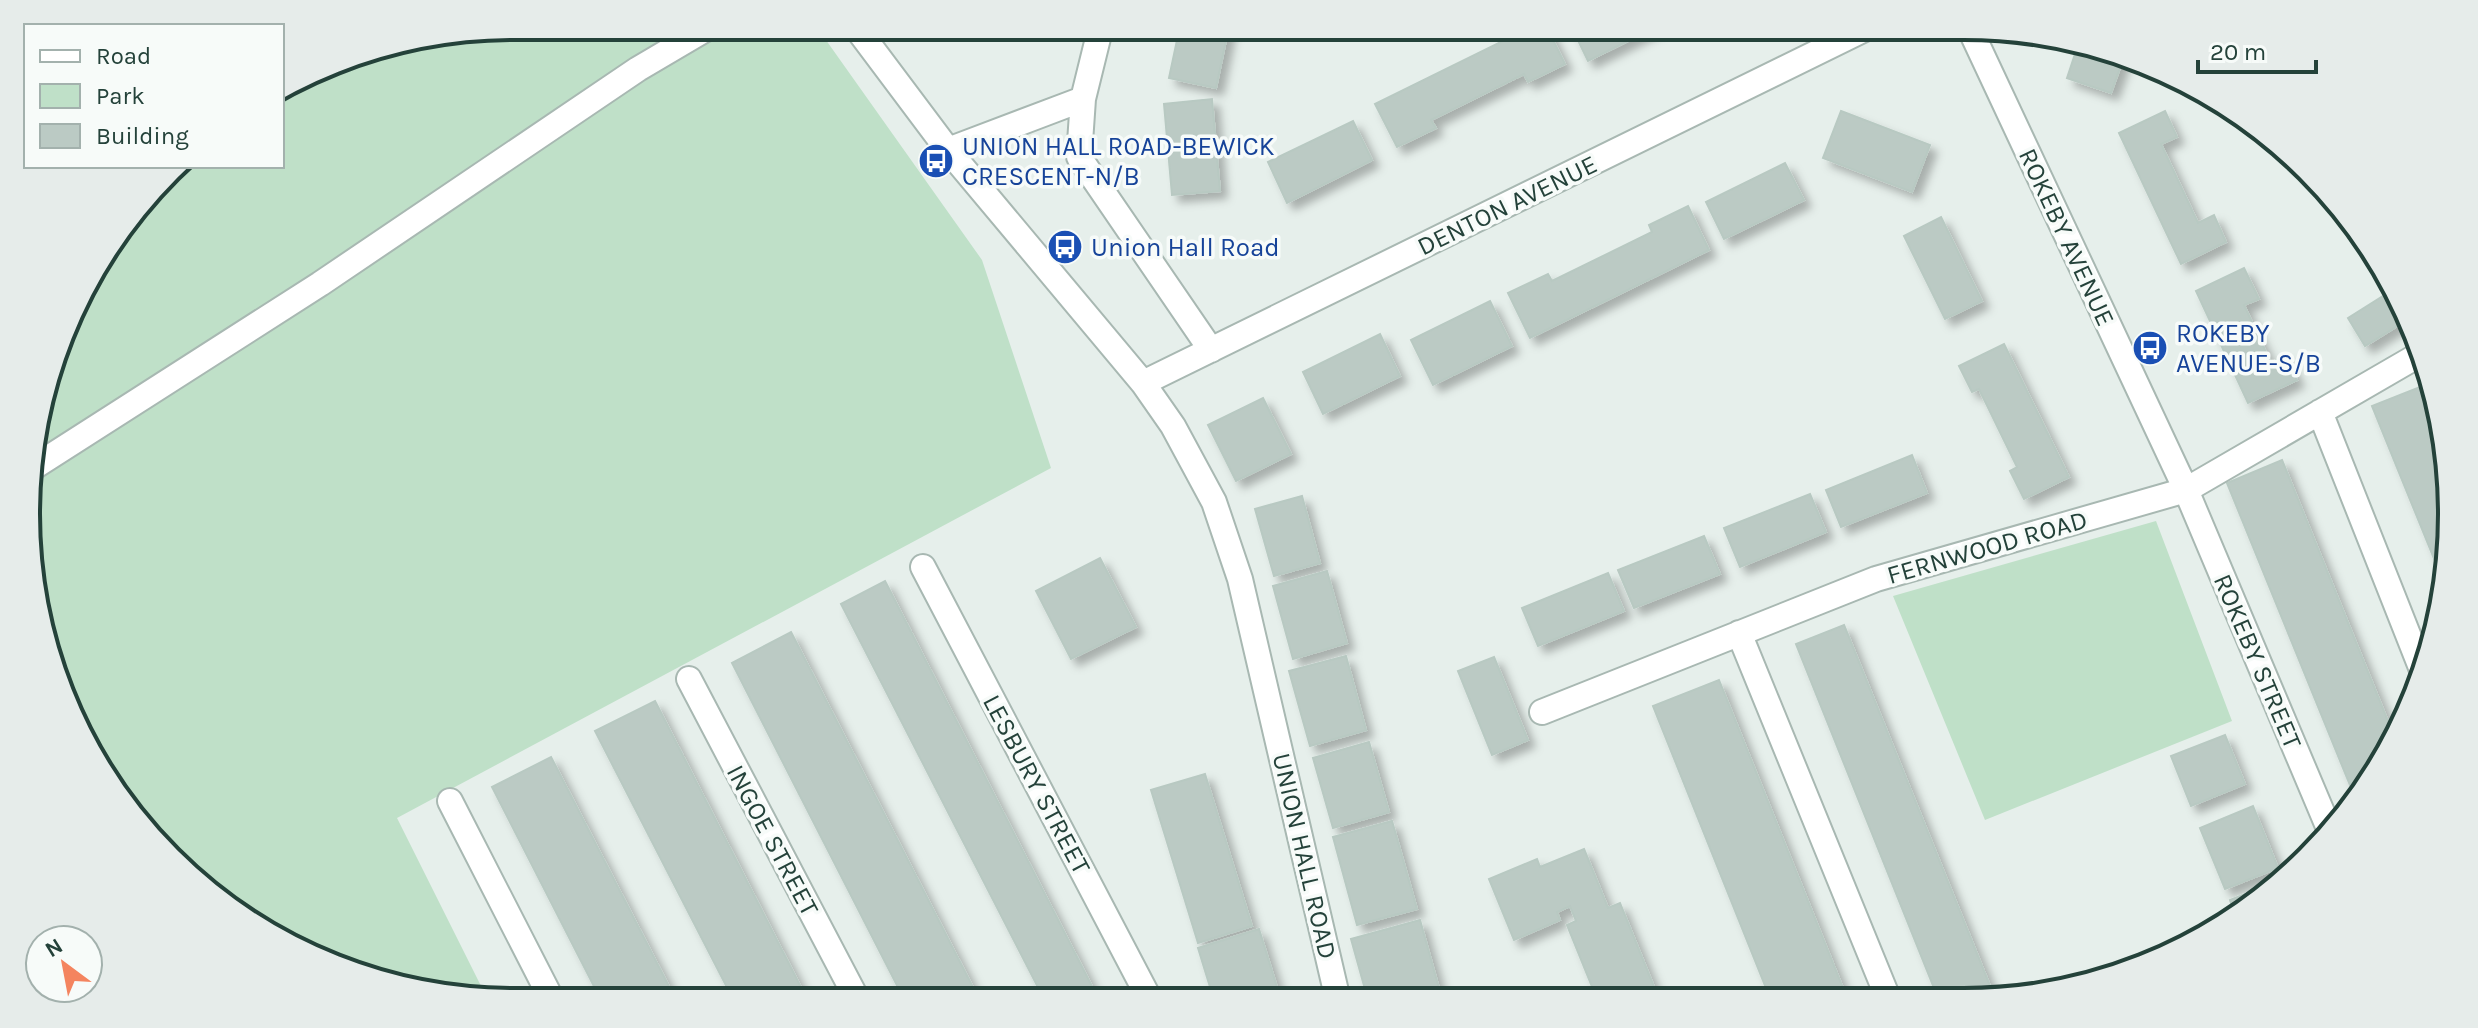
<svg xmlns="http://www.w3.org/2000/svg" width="2478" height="1028" font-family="Karla,sans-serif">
	<defs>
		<filter id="shadow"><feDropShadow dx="7" dy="7" stdDeviation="4" flood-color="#0004"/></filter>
	</defs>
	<rect width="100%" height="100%" fill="#e6efeb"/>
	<path fill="#bfe0c8" d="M514,26H816L982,260L1051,468L397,818L487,998L358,976L217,901L92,758L35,609L30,450L91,270L177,166H282V95L357,52Z
		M2156,521L2232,721L1985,820L1893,596Z"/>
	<path fill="#bbcac4" stroke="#b8c9c2" stroke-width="2" filter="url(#shadow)" d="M1180,26H1229L1216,88L1169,78Z
		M1533,26H1546L1565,64L1528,82L1524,74L1431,120L1436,128L1397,147L1375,104Z
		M1571,26H1658L1588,61Z
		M2078,45L2125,54L2111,93L2067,78Z
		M1212,99L1220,191L1172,195L1164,104Z
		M1841,111L1930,145L1912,192L1823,158Z
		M2165,111L2177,137L2161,144L2198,223L2214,215L2226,242L2181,264L2119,133Z
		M1353,121L1372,160L1287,203L1268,162Z
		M1785,163L1804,200L1724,239L1706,202Z
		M1688,206L1709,250L1530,338L1508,293L1548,274L1552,281L1652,232L1649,225Z
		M1941,217L1982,301L1945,319L1904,236Z
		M2244,268L2259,299L2244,305L2271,363L2285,355L2297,380L2248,403L2196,291Z
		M2394,289L2401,298L2407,320L2365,346L2348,318Z
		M1490,301L1512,346L1433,385L1411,340Z
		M1380,334L1400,376L1323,414L1303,372Z
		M2004,344L2069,477L2024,499L2010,471L2017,467L1979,389L1972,392L1959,366Z
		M2420,387L2436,426L2451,482L2439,571L2372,406Z
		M1263,398L1291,454L1236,481L1208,425Z
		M1912,455L1927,493L1841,527L1826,490Z
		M2282,460L2394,736L2370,785L2356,800L2227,483Z
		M1810,494L1826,532L1740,567L1724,528Z
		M1302,496L1320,563L1274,576L1255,509Z
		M1704,536L1720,574L1634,608L1618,570Z
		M1100,558L1136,627L1071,659L1036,591Z
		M1327,571L1347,643L1293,659L1273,586Z
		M1608,573L1624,611L1538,646L1522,608Z
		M885,581L1099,1000L1045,1001L841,604Z
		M1844,625L1995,998H1938L1796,644Z
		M791,632L980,1001H905L732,663Z
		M1346,656L1366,730L1310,746L1289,671Z
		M1494,657L1528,740L1492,755L1458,671Z
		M1719,680L1847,998H1770L1653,706Z
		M655,701L808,1001H734L595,731Z
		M2225,735L2245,784L2191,806L2171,756Z
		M1369,742L1389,812L1333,828L1313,758Z
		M551,757L677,1002H602L492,787Z
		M1205,774L1252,926L1198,943L1151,790Z
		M2253,806L2278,868L2225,889L2200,828Z
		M1392,821L1417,909L1357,925L1333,837Z
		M1584,849L1608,908L1620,903L1659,999H1597L1567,925L1576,921L1570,906L1557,912L1560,920L1514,940L1489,879L1537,859L1540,867Z
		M2283,879L2284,882L2235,915L2230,900Z
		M1420,920L1442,999L1368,1000L1351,939Z
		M1259,929L1281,1000H1214L1198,948Z"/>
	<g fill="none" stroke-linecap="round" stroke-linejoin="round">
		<defs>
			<path id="minor" d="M855,26L948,150L1143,383L1173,426L1214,502L1240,579L1338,1000
				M1101,26L1083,99L1079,157L1211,350
				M1969,27L2186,490L2330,831
				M948,150L1083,99
				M1143,383L1871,26
				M2320,412L2424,675
				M31,469L320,284L638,69L711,26
				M923,567L1150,1000
				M1739,633L1888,998
				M689,679L858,1001
				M1542,712L1876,579L2186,490L2417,356
				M450,801L553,1002"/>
		</defs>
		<use href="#minor" stroke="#a8b8b2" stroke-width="28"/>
		<use href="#minor" stroke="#fff" stroke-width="24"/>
	</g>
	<defs>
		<symbol id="bus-disc" viewBox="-11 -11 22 22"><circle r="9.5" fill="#1a4fb4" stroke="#f7fbf9"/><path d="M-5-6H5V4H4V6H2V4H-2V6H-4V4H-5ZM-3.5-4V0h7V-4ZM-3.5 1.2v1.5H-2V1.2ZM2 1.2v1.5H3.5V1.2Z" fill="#fff"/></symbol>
	</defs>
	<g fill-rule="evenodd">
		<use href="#bus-disc" x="916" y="141" width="40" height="40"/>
		<use href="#bus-disc" x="1045" y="227" width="40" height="40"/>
		<use href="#bus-disc" x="2130" y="328" width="40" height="40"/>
	</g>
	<g text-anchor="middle" stroke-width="7" stroke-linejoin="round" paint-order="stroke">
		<g font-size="26" fill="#164399" stroke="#f7fbf9" text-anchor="start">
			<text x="962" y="155">UNION HALL ROAD-BEWICK<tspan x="962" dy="30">CRESCENT-N/B</tspan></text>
			<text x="1091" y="256">Union Hall Road</text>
			<text x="2176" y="342">ROKEBY<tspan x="2176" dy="30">AVENUE-S/B</tspan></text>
		</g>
		<g font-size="26" fill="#24423a" stroke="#f7fbf9">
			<text transform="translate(1507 205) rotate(-26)" y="9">DENTON AVENUE</text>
			<text transform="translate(2067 237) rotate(65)" y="9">ROKEBY AVENUE</text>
			<text transform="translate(1987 547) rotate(-16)" y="9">FERNWOOD ROAD</text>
			<text transform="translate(2258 661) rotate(67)" y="9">ROKEBY STREET</text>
			<text transform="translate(1037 784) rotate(62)" y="9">LESBURY STREET</text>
			<text transform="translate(773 840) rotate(62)" y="9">INGOE STREET</text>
			<text transform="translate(1305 856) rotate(77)" y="9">UNION HALL ROAD</text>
		</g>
	</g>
	<path d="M0 0H2478V1028H0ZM514 40H1964A474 474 0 0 1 2438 514V514A474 474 0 0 1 1964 988H514A474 474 0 0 1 40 514V514A474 474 0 0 1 514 40Z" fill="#e6ecea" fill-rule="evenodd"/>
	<path fill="none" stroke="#24423a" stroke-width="4" d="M514 40H1964A474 474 0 0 1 2438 514V514A474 474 0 0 1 1964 988H514A474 474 0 0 1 40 514V514A474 474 0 0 1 514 40Z"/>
	<rect x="24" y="24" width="260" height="144" fill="#f7fbf9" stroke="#a3b1ad" stroke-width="2"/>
	<rect x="40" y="50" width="40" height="12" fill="#ffffff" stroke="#a3b1ad" stroke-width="2"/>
	<text x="96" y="64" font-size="24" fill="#24423a">Road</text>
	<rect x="40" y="84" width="40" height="24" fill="#bfe0c8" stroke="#a3b1ad" stroke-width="2"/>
	<text x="96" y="104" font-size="24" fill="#24423a">Park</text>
	<rect x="40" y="124" width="40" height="24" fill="#bbcac4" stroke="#a3b1ad" stroke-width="2"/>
	<text x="96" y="144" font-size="24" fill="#24423a">Building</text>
	<g transform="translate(64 964) rotate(328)"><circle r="38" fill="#f7fbf9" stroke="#a3b1ad" stroke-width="2"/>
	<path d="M0-6L14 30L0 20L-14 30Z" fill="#f4845f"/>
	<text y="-12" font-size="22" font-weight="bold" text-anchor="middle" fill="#24423a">N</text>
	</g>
	<path d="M2198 60v12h118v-12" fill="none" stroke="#24423a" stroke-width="4"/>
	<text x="2210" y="60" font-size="24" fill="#24423a" stroke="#f7fbf9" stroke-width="6" paint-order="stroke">20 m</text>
</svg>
